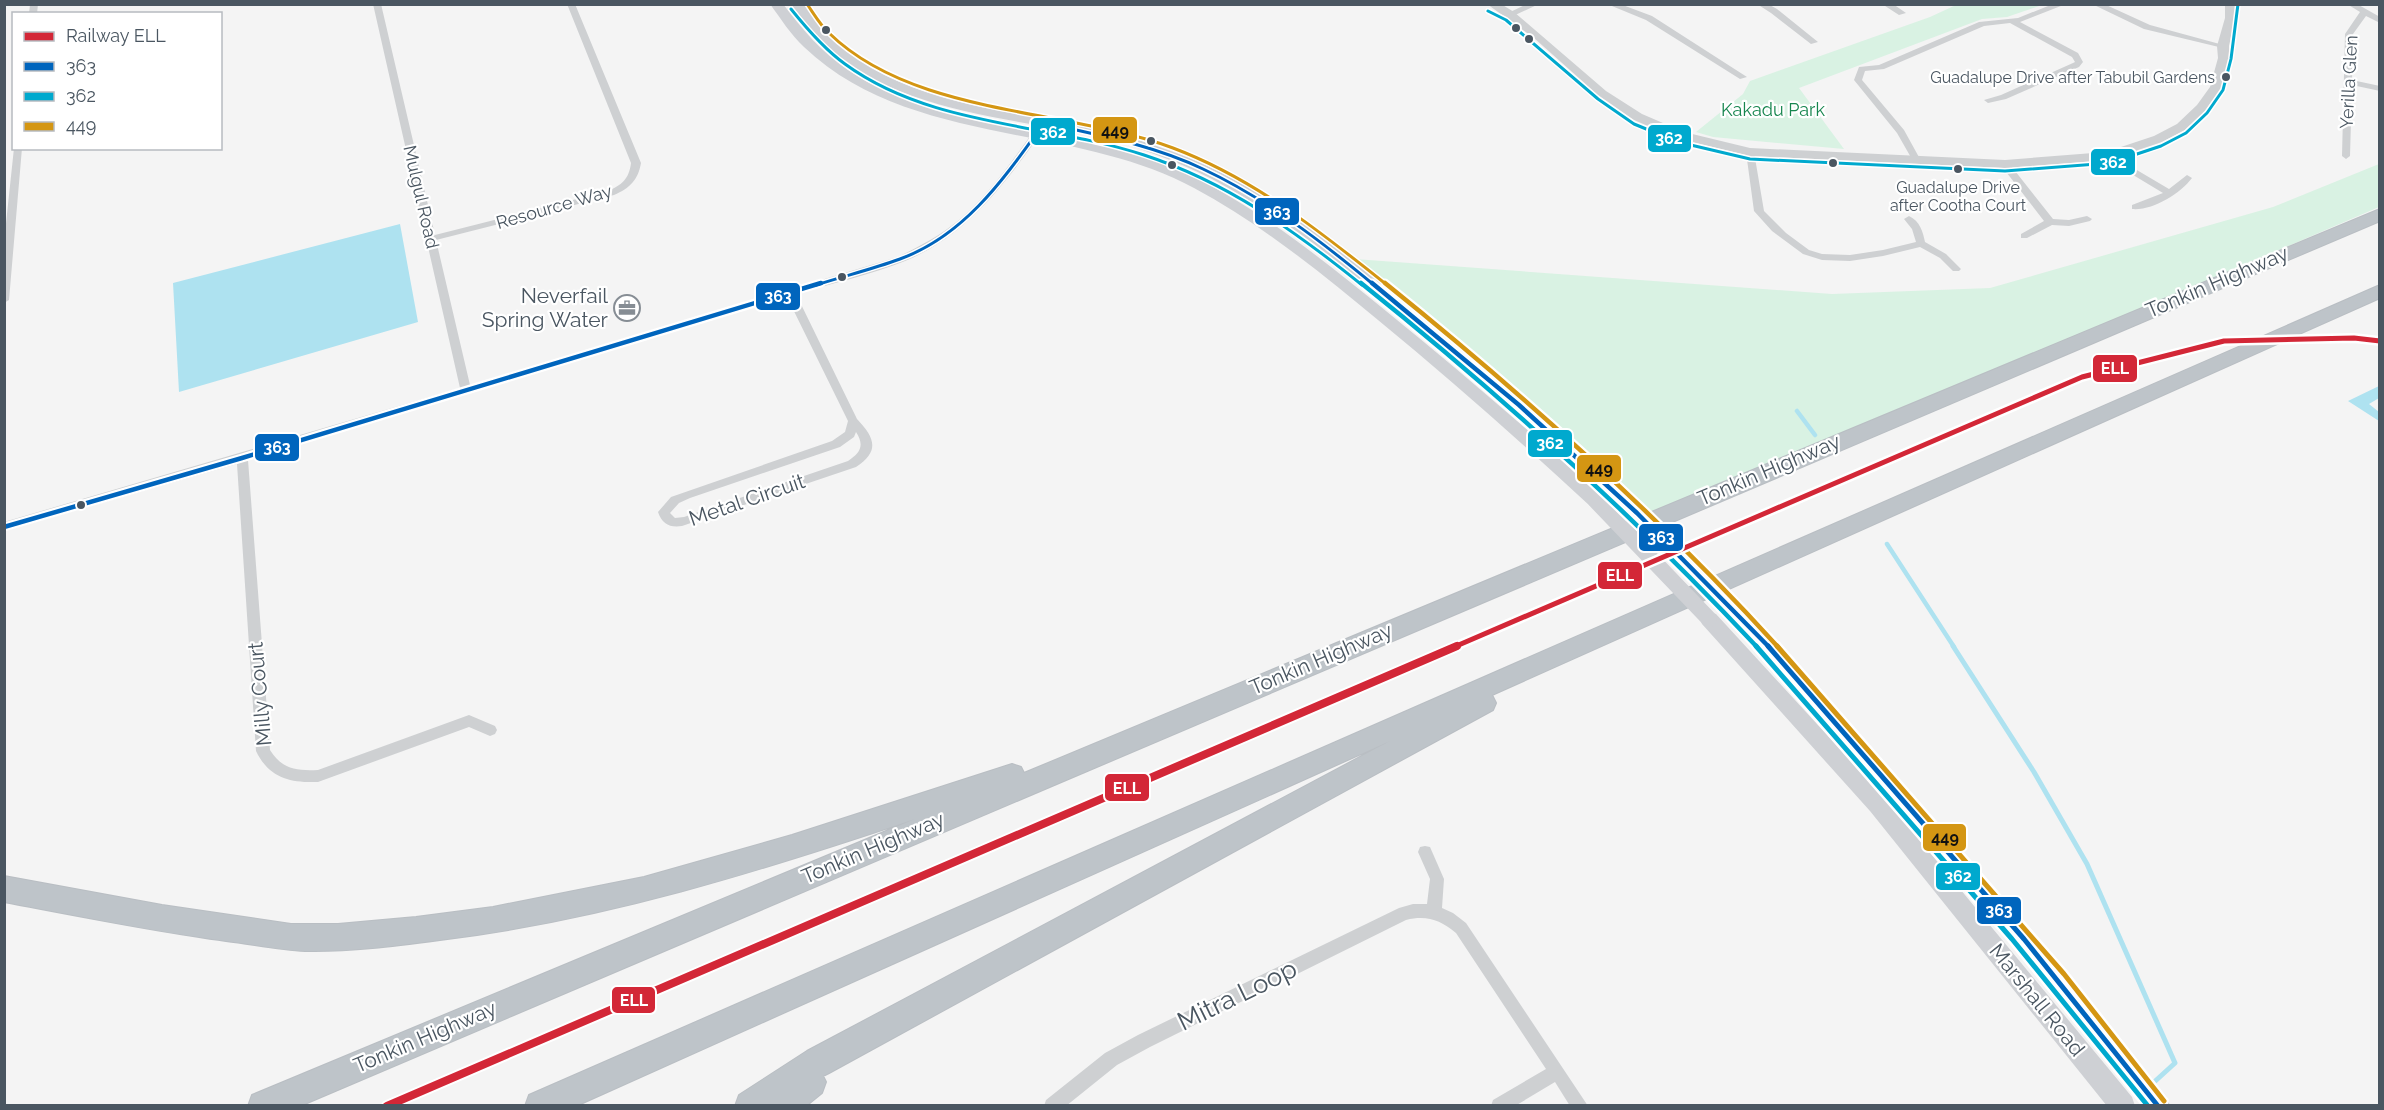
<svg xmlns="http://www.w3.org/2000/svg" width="2384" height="1110" font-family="Raleway,sans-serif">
	<rect width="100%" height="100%" fill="#f4f4f4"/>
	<path fill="#d9f2e3" d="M1956,5H2042L2007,17L1982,19L1799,88L1844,149L1713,137L1696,132L1743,94L1750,81L1930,17Z
		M2379,164V207L1645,522L1341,258L1832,294L1990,288L2273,207Z"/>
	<path fill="#aee2f0" d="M400,224L418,322L179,392L173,283Z
		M2379,386V398L2369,404L2379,412V421L2348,401Z"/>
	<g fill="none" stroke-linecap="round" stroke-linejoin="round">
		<path stroke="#aee2f0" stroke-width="4.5" d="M1797,411L1815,435
			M1887,544L1954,647"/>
		<path stroke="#aee2f0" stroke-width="5" d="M1953,646L2034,772L2087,864L2175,1063L2152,1084"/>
		<defs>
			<path id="motorway" d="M2380,209V221L300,1106H248L252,1095L915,819C760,871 604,920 440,940C395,946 350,952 305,951C278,950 252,944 226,941C152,931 78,916 4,902V876L162,905L291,924H338L416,917L493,907L644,877L792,835L1012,764L1021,767L1024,773Z
				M2380,285V298L1492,695L1496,703L1493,710L829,1073L823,1076L826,1082L822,1093L806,1106H735L739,1095L807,1051L1390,741L576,1106H525L529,1095Z"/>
		</defs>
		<use href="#motorway" stroke="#b9bec3" stroke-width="2"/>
		<path fill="#ced0d2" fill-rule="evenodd" d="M30,4H38L37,14H29Z
			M373,4H381L435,235L608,191C622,185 629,179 631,163L567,4H575L641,163C638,180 630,188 614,195L436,240L470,385L898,257C916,248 934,239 950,227C987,200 1014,158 1041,121L1048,123C1009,178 970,234 905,261C873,274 830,284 796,294L857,419C875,438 880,451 856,467L682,526C670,528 662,524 658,512L671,497L832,441L845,432L848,421L787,297L248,460L270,750C282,769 296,771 318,770L469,715L495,726L497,730L495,734L490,736L469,727L318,782C290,783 269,778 256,751L237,464L4,531V522L460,388ZM856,432C865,446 860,453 848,461L684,517L675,518L670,513L679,503L690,498L840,447L854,437Z
			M1527,4H1539L1513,16L1506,14Z
			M1607,4H1620L1652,16L1747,77L1740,79L1646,20Z
			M1757,4H1768L1777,9L1818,42L1811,44L1771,13Z
			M1882,4H1893L1906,13L1899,15Z
			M2053,4H2066L2020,22L2078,53L2083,62L2079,67L2006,99L1988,103L1984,100L2001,95L2073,63L2075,62L2072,57L2010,23L1984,26L1884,69L1865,71L1862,80L1904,130L1920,159L1919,161H1913L1897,133L1854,80L1859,67L1879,65L1979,22L2018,18Z
			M2092,4H2104L2150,25L2227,46L2223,48L2144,29Z
			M2347,4H2357L2380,17V23L2366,16L2353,34L2352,80L2380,86V91L2352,85L2350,156L2346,159L2342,156L2345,34L2360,12Z
			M14,148H22L9,300L4,303V242Z
			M1750,149L1754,152L1764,211L1786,233L1809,250L1822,254L1850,255L1883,250L1916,242L1912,229L1904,219L1909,216C1920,221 1923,232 1925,242L1946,254L1961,269L1959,271H1953L1940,258L1920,247L1883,256L1850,261L1822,260L1803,254L1772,231L1754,211L1746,152Z
			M2108,153L2169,189L2187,175L2192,178C2180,194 2152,211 2132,209V205L2163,193L2105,158V154Z
			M2005,161L2008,162L2053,219L2069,220L2087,216L2092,219L2090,221L2069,226L2052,225L2027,238H2021V234L2044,221L2000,164Z
			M1425,846L1430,847L1444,879L1442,908L1453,913L1466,923L1588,1106H1570L1555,1082L1515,1106H1491L1493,1100L1546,1069L1456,933C1440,920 1427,915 1406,920L1150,1047L1117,1065L1066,1106H1044L1046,1100L1105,1053L1138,1035L1399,908L1413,904H1427L1430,879L1418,852L1420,847Z"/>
		<path fill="#ced0d2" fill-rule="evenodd" d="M1487,4H1501L1514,12L1606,91L1642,114L1684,132L1750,148L2005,160L2106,152L2154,136L2177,124L2197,105L2210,87L2218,58L2217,46L2225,18V4H2235V18L2229,46L2230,58L2222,87L2205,111L2185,130L2162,142L2108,160L2005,168L1750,156L1676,138L1634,120L1598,95L1534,38Z"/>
		<path fill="#ced0d4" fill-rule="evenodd" d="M770,4H783C802,29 821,52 848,70C898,104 962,115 1019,127C1082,139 1145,152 1202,181C1269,216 1328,264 1386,311C1460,371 1532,433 1602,496L1605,501L1602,506L1596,507L1590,506C1521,442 1451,380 1378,320C1320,272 1261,224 1194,188C1072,122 909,147 804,47C791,35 781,19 770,4Z
			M791,4H804C823,28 841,48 867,65C932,105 1014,112 1087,127C1133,137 1178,151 1220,172C1297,211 1364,268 1430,322C1496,376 1561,429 1622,489L1625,493L1622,497L1616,499L1610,497C1551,440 1489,387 1426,335C1358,279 1291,221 1212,179C1173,159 1131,144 1088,135C999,116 891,109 822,43C811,32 801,17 791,4Z
			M1731,601L1738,603L1805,674L2051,953L2167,1097L2170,1106H2142C2009,936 1870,772 1724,613L1722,608L1724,603Z
			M1709,612L1716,614L1884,797L2132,1097L2135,1106H2107L1870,811L1702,624L1700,619L1702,614Z"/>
		<use href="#motorway" fill="#bec4c9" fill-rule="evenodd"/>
		<path stroke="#ced0d4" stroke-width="16" d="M1616,493L1731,608
			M1596,501L1709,619"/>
		<defs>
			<path id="bus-1-far2" d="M1044,123C1098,135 1153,145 1203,169C1265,198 1321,241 1374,285
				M816,285C844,276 873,269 900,259C966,235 1005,177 1044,123"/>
			<path id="bus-1-far1" d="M1372,283L1519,405L1637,513L1769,647
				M4,527L242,458L821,283"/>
			<path id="bus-1" d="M1768,646L2024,939L2158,1106"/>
			<path id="bus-2-far2" d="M791,9C807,29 824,49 845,64C931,127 1047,123 1144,155C1227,182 1295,231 1362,285
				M1488,11L1506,20L1598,99L1634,124L1678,142L1750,159L2005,171L2110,163L2161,146L2186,133L2207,113L2223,90L2231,59L2238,4"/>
			<path id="bus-2-far1" d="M1361,283C1501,395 1634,516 1757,647"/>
			<path id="bus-2" d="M1756,646L2012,939L2148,1106"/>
			<path id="bus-3-far2" d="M807,4C814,14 820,25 829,33C914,116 1066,108 1173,148C1253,178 1321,232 1387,285"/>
			<path id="bus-3-far1" d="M1385,283C1524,395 1658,515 1778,647"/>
			<path id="bus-3" d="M1777,646L2064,974L2164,1101"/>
		</defs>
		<use href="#bus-1-far2" stroke="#fff" stroke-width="6"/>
		<use href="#bus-1-far1" stroke="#fff" stroke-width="9"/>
		<use href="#bus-1" stroke="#fff" stroke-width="10"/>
		<use href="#bus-2-far2" stroke="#fff" stroke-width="6"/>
		<use href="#bus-2-far1" stroke="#fff" stroke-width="9"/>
		<use href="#bus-2" stroke="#fff" stroke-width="10"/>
		<use href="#bus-3-far2" stroke="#fff" stroke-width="6"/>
		<use href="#bus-3-far1" stroke="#fff" stroke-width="9"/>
		<use href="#bus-3" stroke="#fff" stroke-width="10"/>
		<use href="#bus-1-far2" stroke="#0065bd" stroke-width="3"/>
		<use href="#bus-1-far1" stroke="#0065bd" stroke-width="4.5"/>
		<use href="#bus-1" stroke="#0065bd" stroke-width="5"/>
		<use href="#bus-2-far2" stroke="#00a9ce" stroke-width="3"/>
		<use href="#bus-2-far1" stroke="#00a9ce" stroke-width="4.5"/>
		<use href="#bus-2" stroke="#00a9ce" stroke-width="5"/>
		<use href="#bus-3-far2" stroke="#d49613" stroke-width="3"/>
		<use href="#bus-3-far1" stroke="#d49613" stroke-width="4.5"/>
		<use href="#bus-3" stroke="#d49613" stroke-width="5"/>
		<defs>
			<path id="rail-1-far1" d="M1454,647L2082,377L2224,341L2354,338L2380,341"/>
			<path id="rail-1" d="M387,1106L1457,646"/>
		</defs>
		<use href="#rail-1-far1" stroke="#fff" stroke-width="10"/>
		<use href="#rail-1" stroke="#fff" stroke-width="12"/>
		<use href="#rail-1-far1" stroke="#d32737" stroke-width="5"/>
		<use href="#rail-1" stroke="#d32737" stroke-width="8"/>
	</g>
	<defs>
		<symbol id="office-ring" viewBox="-11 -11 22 22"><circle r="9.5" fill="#fff" stroke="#868d94" stroke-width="1.5"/><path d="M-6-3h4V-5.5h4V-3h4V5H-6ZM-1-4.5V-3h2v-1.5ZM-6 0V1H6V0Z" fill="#868d94"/></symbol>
	</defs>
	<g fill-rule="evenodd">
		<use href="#office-ring" x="612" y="293" width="30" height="30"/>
	</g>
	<g fill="#4a5661" stroke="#fff" stroke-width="2">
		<circle cx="1516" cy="28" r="5"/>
		<circle cx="826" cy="30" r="5"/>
		<circle cx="1529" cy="39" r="5"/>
		<circle cx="2226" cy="77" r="5"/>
		<circle cx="1151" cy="141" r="5"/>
		<circle cx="1833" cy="163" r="5"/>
		<circle cx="1172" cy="165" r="5"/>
		<circle cx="1958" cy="169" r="5"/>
		<circle cx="842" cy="277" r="5"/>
		<circle cx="81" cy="505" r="5"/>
	</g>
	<g text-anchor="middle" stroke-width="4.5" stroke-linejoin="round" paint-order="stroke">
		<g font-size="16" fill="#4a5661" stroke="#fff" text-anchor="end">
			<text x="2215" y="83">Guadalupe Drive after Tabubil Gardens</text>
			<text x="1958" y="193" text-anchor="middle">Guadalupe Drive<tspan x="1958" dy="18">after Cootha Court</tspan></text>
		</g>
		<g font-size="18" fill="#4a5661" stroke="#fff">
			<text transform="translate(2349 82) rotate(-87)" y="6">Yerilla Glen</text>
			<text transform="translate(421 197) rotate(77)" y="6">Mulgul Road</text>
			<text transform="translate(554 207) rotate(-16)" y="6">Resource Way</text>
		</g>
		<g font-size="18" fill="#17864f" stroke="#fff">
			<text x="1773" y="116">Kakadu Park</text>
		</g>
		<g font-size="21" fill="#4a5661" stroke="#fff">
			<text transform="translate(2217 282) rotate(-23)" y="7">Tonkin Highway</text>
			<text transform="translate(1769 470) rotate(-23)" y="7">Tonkin Highway</text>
			<text transform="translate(747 500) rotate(-19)" y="7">Metal Circuit</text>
			<text transform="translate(1321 659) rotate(-23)" y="7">Tonkin Highway</text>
			<text transform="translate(260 694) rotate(-95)" y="7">Milly Court</text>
			<text transform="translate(873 848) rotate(-23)" y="7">Tonkin Highway</text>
			<text transform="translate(2037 1000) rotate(51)" y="7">Marshall Road</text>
			<text transform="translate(425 1037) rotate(-23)" y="7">Tonkin Highway</text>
		</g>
		<g font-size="21" fill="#4a5661" stroke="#fff" text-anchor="end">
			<text x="608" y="303">Neverfail<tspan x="608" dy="24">Spring Water</tspan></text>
		</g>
		<g font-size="26" fill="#4a5661" stroke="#fff">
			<text transform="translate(1237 995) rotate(-26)" y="9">Mitra Loop</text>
		</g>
	</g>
	<g stroke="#fff" stroke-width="2">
		<rect x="1092" y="116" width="46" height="28" rx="6" fill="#d49613"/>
		<rect x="1030" y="117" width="46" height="29" rx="6" fill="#00a9ce"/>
		<rect x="1647" y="124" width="45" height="29" rx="6" fill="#00a9ce"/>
		<rect x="2090" y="148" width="46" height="28" rx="6" fill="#00a9ce"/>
		<rect x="1254" y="197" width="46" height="29" rx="6" fill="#0065bd"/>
		<rect x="755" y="282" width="46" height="29" rx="6" fill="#0065bd"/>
		<rect x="2092" y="354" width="46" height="29" rx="6" fill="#d32737"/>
		<rect x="1527" y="429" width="46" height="29" rx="6" fill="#00a9ce"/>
		<rect x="254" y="433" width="46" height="29" rx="6" fill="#0065bd"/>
		<rect x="1576" y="454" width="46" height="29" rx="6" fill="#d49613"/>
		<rect x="1638" y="523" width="46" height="29" rx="6" fill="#0065bd"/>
		<rect x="1597" y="561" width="46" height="29" rx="6" fill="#d32737"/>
		<rect x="1104" y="773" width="46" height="29" rx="6" fill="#d32737"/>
		<rect x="1922" y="823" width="45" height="29" rx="6" fill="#d49613"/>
		<rect x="1935" y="862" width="46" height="29" rx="6" fill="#00a9ce"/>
		<rect x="1976" y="896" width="46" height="29" rx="6" fill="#0065bd"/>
		<rect x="611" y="986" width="45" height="28" rx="6" fill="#d32737"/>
	</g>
	<g font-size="16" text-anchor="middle" font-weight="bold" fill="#fff">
		<text x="1053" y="138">362</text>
		<text x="1669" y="144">362</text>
		<text x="2113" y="168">362</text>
		<text x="1277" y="218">363</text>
		<text x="778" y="302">363</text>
		<text x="2115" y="374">ELL</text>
		<text x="1550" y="449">362</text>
		<text x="277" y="453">363</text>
		<text x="1661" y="543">363</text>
		<text x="1620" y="581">ELL</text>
		<text x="1127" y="794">ELL</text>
		<text x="1958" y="882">362</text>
		<text x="1999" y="916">363</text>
		<text x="634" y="1006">ELL</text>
	</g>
	<g font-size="16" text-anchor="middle" font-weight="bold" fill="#111">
		<text x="1115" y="136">449</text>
		<text x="1599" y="474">449</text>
		<text x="1945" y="843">449</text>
	</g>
	<rect width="2384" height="1110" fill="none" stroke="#4a5661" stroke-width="12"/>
	<rect x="12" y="12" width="210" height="138" fill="#ffffff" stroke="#b7bbc0" stroke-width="1.5"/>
	<rect x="24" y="32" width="30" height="9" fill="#d32737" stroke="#b7bbc0" stroke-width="1.5"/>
	<text x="66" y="42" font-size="18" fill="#4a5661">Railway ELL</text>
	<rect x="24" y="62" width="30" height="9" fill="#0065bd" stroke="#b7bbc0" stroke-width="1.5"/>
	<text x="66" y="72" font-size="18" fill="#4a5661">363</text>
	<rect x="24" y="92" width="30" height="9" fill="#00a9ce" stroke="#b7bbc0" stroke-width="1.5"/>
	<text x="66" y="102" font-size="18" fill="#4a5661">362</text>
	<rect x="24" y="122" width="30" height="9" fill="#d49613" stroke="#b7bbc0" stroke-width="1.5"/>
	<text x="66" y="132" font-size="18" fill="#4a5661">449</text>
</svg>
